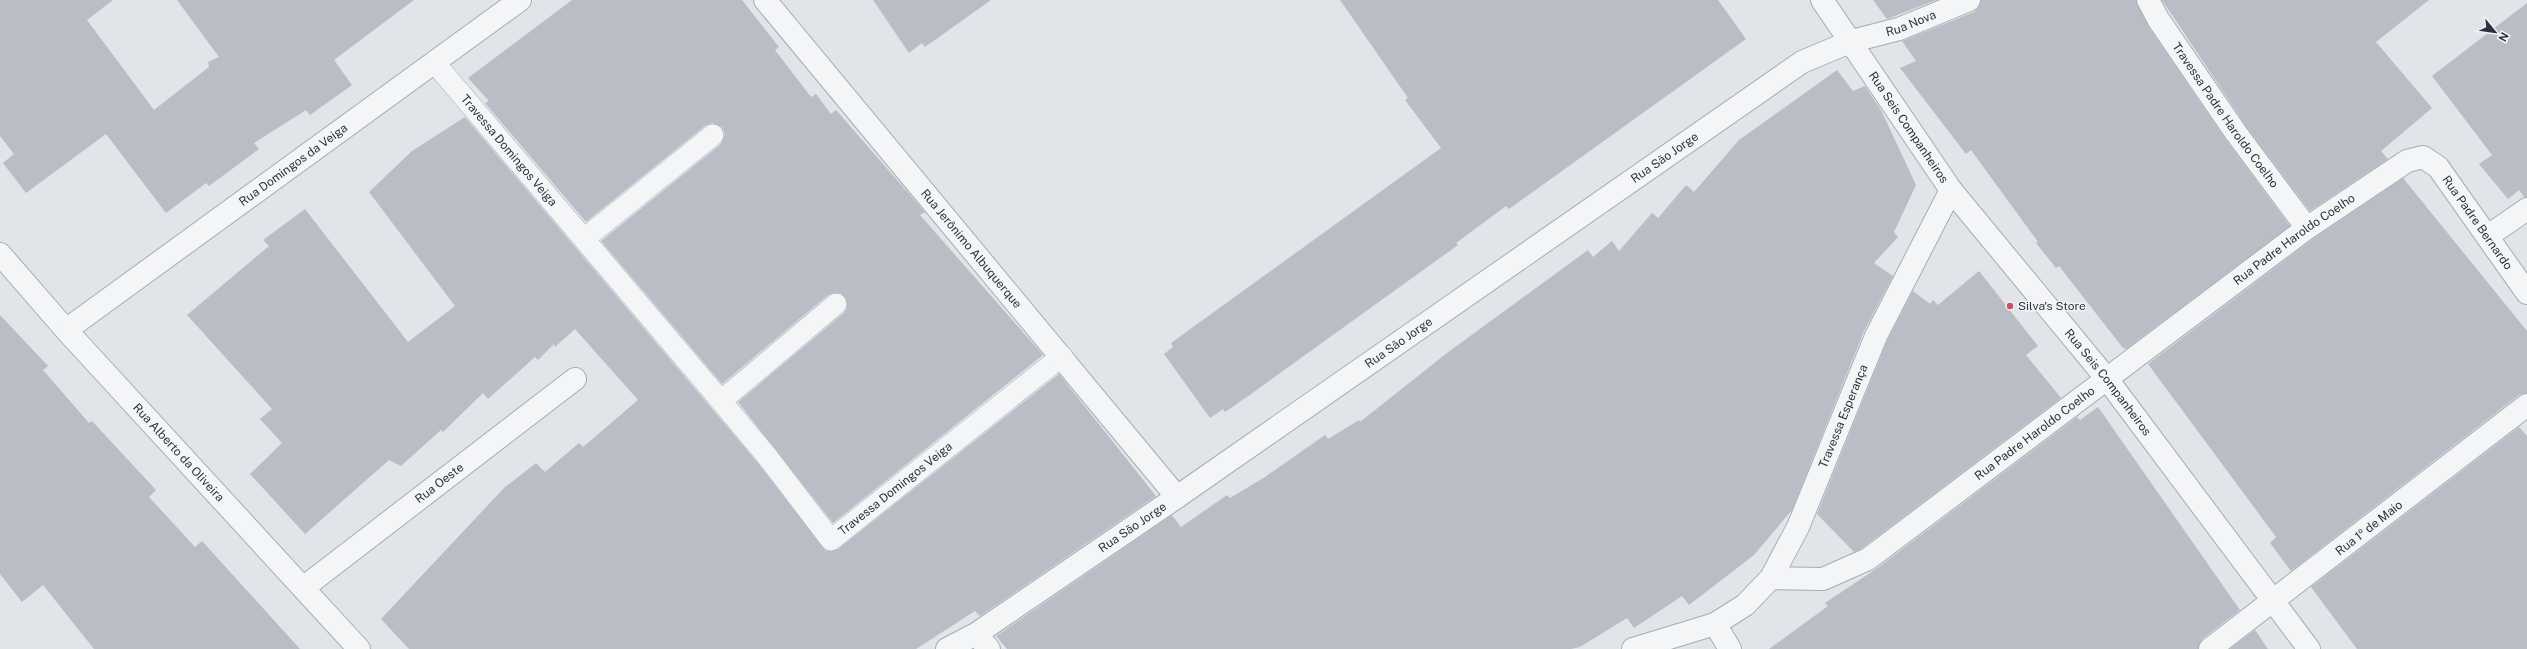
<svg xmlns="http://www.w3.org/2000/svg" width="2527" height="649" font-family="'Public Sans',sans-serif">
	<rect width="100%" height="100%" fill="#e1e4e8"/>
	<path fill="#b9bdc5" d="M0,0H113L87,20L154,110L209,67L208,62L219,57L177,0H414L334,60L352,85L310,115L306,110L254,143L259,149L209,186L206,183L166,213L106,134L26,193L3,163L14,154L0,136Z
		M572,0H742L779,47L775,50L811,97L816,94L831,114L836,110L925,212L920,215L1043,355L833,523L738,402L844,313L847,308L845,297L840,293L828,295L722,384L601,241L721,144L725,134L722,127L712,123L705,126L586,222L485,103L489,101L468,78Z
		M873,0H991L925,47L922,43L909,53Z
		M1340,0H1718L1746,39L1509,209L1506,206L1456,243L1458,245L1251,394L1225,412L1223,409L1210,418L1164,354L1173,347L1171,343L1441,148L1405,100L1408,98Z
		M1873,0H1936L1887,19Z
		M1981,0H2136L2148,26L2226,140L2290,226L2126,349L2123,348L2059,266L2056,268L2036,243L2038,242L1971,150L1966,154L1900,68L1916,61L1902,41L1974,12L1979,7Z
		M2162,0H2429L2376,42L2432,108L2381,151L2388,159L2310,211L2246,126Z
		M2527,3V197H2524L2519,190L2508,199L2479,164L2492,155L2432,76Z
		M1837,70L1853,91L1865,86L1881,110L1916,185L1894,232L1898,237L1874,263L1893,276L1864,331L1792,510L1754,555L1689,605L1682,596L1634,628L1627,618L1580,647L1571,649H1007L996,636L1172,515L1181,527L1227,495L1230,498L1265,477L1325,435L1328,439L1359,420L1360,422L1447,353L1588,250L1593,257L1612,241L1619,251L1652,213L1658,218L1686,185L1694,192L1739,140Z
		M465,117L757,462L826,551L838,549L1059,374L1156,496L980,616L975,611L916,649H409L381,619L504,488L536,463L545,472L579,443L583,447L638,400L575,329L555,347L554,344L538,360L535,357L488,399L483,393L443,432L441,430L401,466L389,460L305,534L250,474L282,443L260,419L272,409L187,315L269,246L263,240L305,209L408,342L455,306L369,192L412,151Z
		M2403,178L2527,331V393L2519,395L2291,571L2270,543L2276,537L2148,364L2314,238Z
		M1979,271L2038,346L2026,355L2061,398L1862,548L1854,552L1817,514L1887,341L1913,291L1930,304L1933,300L1938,305Z
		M0,315L48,366L43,370L89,423L92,421L156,490L149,497L195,547L202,541L300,649H94L43,585L22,602L0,574Z
		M2098,407L2240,610L2202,639L2198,649H1769L1828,606L1825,603L1876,569L2077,417L2080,420Z
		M2519,427L2527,436V649H2357L2311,587Z
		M2255,630L2268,649H2230Z"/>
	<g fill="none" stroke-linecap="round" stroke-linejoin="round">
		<defs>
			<g id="service">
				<path id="s1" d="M434,62L721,401"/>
				<path d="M584,239L713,135"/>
				<path id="s2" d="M836,304L721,401L766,455L831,540L1062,356"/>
			</g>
			<g id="minor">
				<path id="s3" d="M765,0L1177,497"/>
				<path id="s4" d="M1822,0L1951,190L2107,379L2309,649"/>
				<path id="s5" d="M2148,0L2158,19L2236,133L2307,228"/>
				<path d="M2488,236L2527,209"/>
				<path id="s6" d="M0,254L66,330L359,649"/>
				<path id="s7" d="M66,330L520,0"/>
				<path id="s8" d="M1771,578L1823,579L1868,559L2307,228L2407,161L2423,157L2438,167L2527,293"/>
				<path id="s9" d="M303,588L575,379"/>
				<path d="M1715,624L1730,649"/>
				<path d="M976,634L989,649"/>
				<path id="s10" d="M947,649L976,634L1177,497L1802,62L1852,41L1899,29L1969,0"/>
				<path id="s11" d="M1633,649L1715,624L1745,605L1771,578L1798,527L1876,336L1951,190"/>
				<path d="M2210,649L2527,405"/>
			</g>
		</defs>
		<use href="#service" stroke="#a7abb2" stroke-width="22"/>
		<use href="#minor" stroke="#a7abb2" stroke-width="24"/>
		<use href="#service" stroke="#f4f5f7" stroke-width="21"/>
		<use href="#minor" stroke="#f4f5f7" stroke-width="22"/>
	</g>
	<circle fill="#c15364" stroke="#f1f3f6" stroke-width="1.5" cx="2010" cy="306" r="4"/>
	<g text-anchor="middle" stroke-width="3" stroke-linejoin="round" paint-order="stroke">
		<g font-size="12" fill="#2b323f" stroke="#f1f3f6">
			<text dy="4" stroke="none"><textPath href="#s10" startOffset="1153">Rua Nova</textPath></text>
			<text dy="4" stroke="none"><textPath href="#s5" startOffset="139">Travessa Padre Haroldo Coelho</textPath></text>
			<text dy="4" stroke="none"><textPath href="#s4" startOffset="154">Rua Seis Companheiros</textPath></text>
			<text dy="4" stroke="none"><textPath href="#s1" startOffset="116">Travessa Domingos Veiga</textPath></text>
			<text dy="4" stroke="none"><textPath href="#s10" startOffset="870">Rua São Jorge</textPath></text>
			<text dy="4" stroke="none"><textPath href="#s7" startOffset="281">Rua Domingos da Veiga</textPath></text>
			<text dy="4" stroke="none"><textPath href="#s8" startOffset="874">Rua Padre Bernardo</textPath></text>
			<text dy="4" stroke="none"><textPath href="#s8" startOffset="634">Rua Padre Haroldo Coelho</textPath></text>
			<text dy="4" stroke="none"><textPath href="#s3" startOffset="323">Rua Jerônimo Albuquerque</textPath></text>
			<text dy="4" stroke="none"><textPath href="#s10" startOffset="546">Rua São Jorge</textPath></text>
			<text dy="4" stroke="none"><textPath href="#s4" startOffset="478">Rua Seis Companheiros</textPath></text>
			<text dy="4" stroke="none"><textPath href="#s11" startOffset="336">Travessa Esperança</textPath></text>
			<text dy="4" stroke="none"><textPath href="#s8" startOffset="310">Rua Padre Haroldo Coelho</textPath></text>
			<text dy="4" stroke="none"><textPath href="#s6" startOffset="267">Rua Alberto da Oliveira</textPath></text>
			<text dy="4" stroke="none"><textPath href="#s9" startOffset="172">Rua Oeste</textPath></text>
			<text dy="4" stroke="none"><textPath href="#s2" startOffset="410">Travessa Domingos Veiga</textPath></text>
			<text dy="4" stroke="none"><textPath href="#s10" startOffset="222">Rua São Jorge</textPath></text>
			<text transform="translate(2369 528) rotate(-38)" y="4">Rua 1º de Maio</text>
		</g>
		<g font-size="12" fill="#2b323f" stroke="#f1f3f6" text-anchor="start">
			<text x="2018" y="310">Silva's Store</text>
		</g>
	</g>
	<g transform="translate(2495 32) rotate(119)" stroke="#f1f3f6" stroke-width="3" paint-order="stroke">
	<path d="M0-3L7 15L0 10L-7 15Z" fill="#2b323f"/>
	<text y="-6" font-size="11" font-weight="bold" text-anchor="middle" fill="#2b323f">N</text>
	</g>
</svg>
